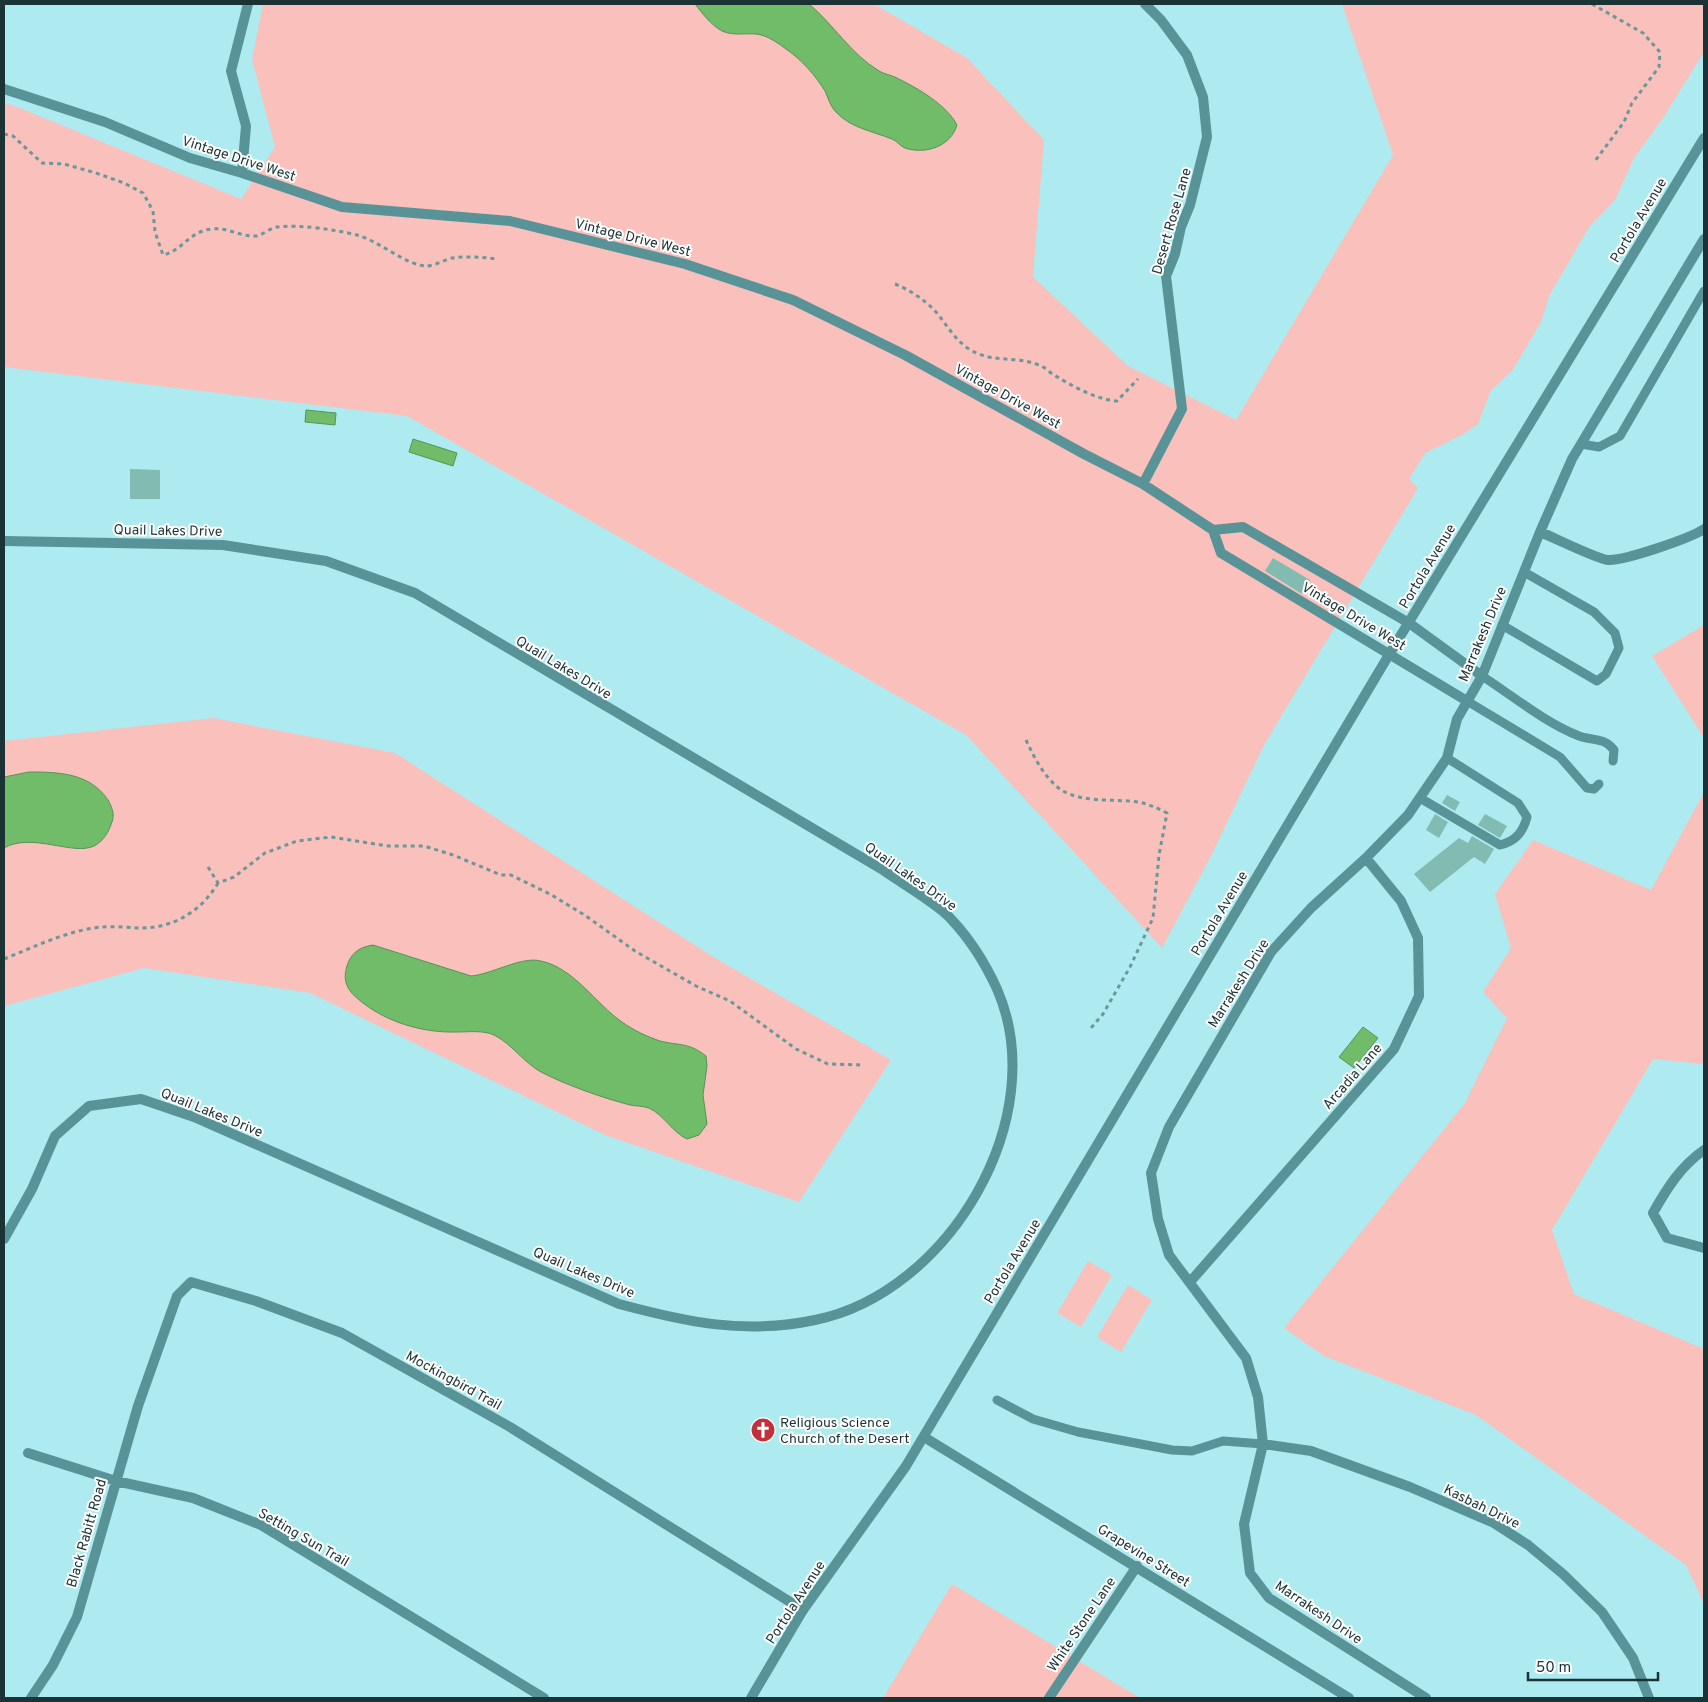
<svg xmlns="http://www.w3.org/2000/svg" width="1708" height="1702" font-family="Overpass,sans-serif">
	<rect width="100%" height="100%" fill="#aeebf0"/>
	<path fill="#fac0bc" d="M263,4H874L967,58L1044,140L1033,277L1128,366L1236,420L1393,155L1342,4H1704V52L1663,118L1634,158L1615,200L1589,227L1549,296L1541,322L1512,371L1491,390L1478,424L1460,436L1425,453L1409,479L1418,488L1264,745L1212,854L1162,948L966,735L407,416L4,367V103L15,106L241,199L275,147L252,59Z
		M1704,625V738L1652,656Z
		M213,718L395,753L715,958L891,1060L799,1202L605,1135L310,993L144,968L4,1006V741Z
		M1704,792V1064L1653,1059L1552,1230L1574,1294L1704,1349V1604L1686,1565L1476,1415L1324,1356L1284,1328L1465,1103L1507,1018L1483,992L1511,948L1495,894L1533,840L1651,890Z
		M1088,1261L1112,1275L1081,1327L1057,1313Z
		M1128,1285L1152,1300L1121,1352L1097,1337Z
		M952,1584L1140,1698H883Z"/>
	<path fill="#70bc69" stroke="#569359" d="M695,4H809C834,25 850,53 879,71C884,74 891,75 897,78C917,88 946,104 957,125C951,146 926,155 905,148C900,146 897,141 892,139C872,131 850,128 835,111C830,106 828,97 825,91C815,75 802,60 786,49C778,43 767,35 756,34C745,33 733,36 722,31C711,25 702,13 695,4Z
		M306,410L336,413L335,425L305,422Z
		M413,439L457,453L453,466L409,452Z
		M29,772C59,772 90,773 108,800C112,807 115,815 112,822C109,831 104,841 94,846C73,856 32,832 4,848V777Z
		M373,945L471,976C493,974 521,956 541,961C574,968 596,1004 622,1022C633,1030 648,1037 660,1041C680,1046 688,1042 706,1056L707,1066L703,1095L707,1124L699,1135L687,1139C672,1132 664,1115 649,1108C643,1106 636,1106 630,1105C603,1098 566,1085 541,1072C523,1062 512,1044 494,1035C483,1030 468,1032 457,1032C422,1033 385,1022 358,999C346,989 342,979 348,963C353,951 361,947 373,945Z
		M1363,1027L1378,1038L1354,1068L1339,1057Z"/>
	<path fill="#82bbb1" d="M130,469L160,470V499H130Z
		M1273,558L1310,580L1302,594L1265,571Z
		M1447,795L1460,802L1455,811L1442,803Z
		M1435,814L1448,822L1439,838L1426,830Z
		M1485,814L1507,826L1500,838L1478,825Z
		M1472,836L1494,849L1485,864L1474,857L1430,892L1414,874L1459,838L1468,843Z"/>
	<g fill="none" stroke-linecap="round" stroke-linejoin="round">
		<path stroke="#6b979a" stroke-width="3" stroke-dasharray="4 4" stroke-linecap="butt" d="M1592,4L1643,33L1660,52L1659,67L1632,103L1624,122L1595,161
			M4,134L13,136L42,163L64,164L96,173L124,183L143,193L153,211L155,232L163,255C184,250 189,231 212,229C228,227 240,237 256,236C263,235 270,228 277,227C299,224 336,230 357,235C379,241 406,265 426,266C434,266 444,260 452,258C467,256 482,257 497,259
			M895,284C910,290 925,300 936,312C947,325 954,339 969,349C993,364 1014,355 1039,365C1045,367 1049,372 1054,375C1074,387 1095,399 1117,401L1138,379
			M1026,740C1033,755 1041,771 1053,783C1073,805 1112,798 1138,802C1149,804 1157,808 1167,813L1159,855L1153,918L1130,967L1103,1014L1091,1028
			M208,867L218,883L234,877L265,853L297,841L331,837L388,846H424L453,855L501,875H511L550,894L586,916L635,951L696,986L730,1001L796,1049L828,1064L862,1065
			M4,959C34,947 62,933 94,928C111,925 127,928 143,928C176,927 202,910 218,883"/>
		<path stroke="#589398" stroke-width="9" d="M1581,444L1599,447L1620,436L1704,291
			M1502,625L1597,681L1606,674L1619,648L1615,633L1594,612L1524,572
			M1482,676C1513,696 1544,722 1579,736C1593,741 1604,737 1614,750L1613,761
			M1467,701L1560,757L1587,788L1594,789L1599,784
			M1420,798L1500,845C1516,841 1523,832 1527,817L1518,803L1447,758
			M997,1400L1033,1419L1078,1432L1172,1450L1192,1451L1223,1441L1263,1444"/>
		<path stroke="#589398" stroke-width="10" d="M4,89L105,122L190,158L242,173L342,207L510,221L685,264L793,300L905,355L1084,454L1143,484L1213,530L1221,553L1467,701
			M242,173L246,126L231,71L248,4
			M1143,484L1182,409L1166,276L1175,254L1181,227L1190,205L1207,137L1203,97L1187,55L1161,20L1145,4
			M1213,530L1243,527L1409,623L1482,676
			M1540,532C1553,537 1597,559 1608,560C1624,561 1691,538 1704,529
			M4,541L223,545L326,561L415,593L883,870C901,883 938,904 951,919C969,938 986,965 997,989C1053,1117 949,1293 815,1320C745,1335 686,1322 619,1304L194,1117L141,1099L89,1106L55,1136L32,1189L4,1239
			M1704,1150C1681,1166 1667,1188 1653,1213L1667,1238L1704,1248
			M1190,1282L1394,1049L1419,996L1418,938L1401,901L1366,858
			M1263,1444L1311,1451L1410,1487L1494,1523L1528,1545L1563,1574L1602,1612L1633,1658L1649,1698
			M28,1453L116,1481L193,1498L261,1525L544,1698
			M31,1698L53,1665L77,1617L138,1406L177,1296L191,1282L256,1301L342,1333L510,1427L803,1610
			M1049,1698L1137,1566
			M1426,1698L1269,1598L1250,1573L1244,1524L1263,1444L1258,1397L1246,1358L1169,1255L1158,1219L1151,1173L1169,1127L1271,952L1311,908L1366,858L1408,815L1447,758L1457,719L1482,676L1540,532L1572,459L1704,239"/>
		<path stroke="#589398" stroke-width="10" d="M924,1437L1349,1698
			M751,1698L803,1610L906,1466L1390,653L1704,138"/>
	</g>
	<defs>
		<symbol id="church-disc" viewBox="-11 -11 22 22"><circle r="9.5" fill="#c1313b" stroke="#fff"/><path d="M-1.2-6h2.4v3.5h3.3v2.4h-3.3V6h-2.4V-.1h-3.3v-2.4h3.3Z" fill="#fff"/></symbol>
	</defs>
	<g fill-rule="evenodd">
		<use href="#church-disc" x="749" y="1416" width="28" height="28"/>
	</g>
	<g text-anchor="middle" stroke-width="4" stroke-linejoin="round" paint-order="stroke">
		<g font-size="14" fill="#1b3335" stroke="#fff">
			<text transform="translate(239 158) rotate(18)" y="5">Vintage Drive West</text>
			<text transform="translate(1638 220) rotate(-59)" y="5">Portola Avenue</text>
			<text transform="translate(1171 221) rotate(-74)" y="5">Desert Rose Lane</text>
			<text transform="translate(633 237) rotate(14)" y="5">Vintage Drive West</text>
			<text transform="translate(1008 396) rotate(29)" y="5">Vintage Drive West</text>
			<text transform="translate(168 530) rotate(1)" y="5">Quail Lakes Drive</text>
			<text transform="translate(1427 566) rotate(-59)" y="5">Portola Avenue</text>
			<text transform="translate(1354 616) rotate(31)" y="5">Vintage Drive West</text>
			<text transform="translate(1482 634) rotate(-67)" y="5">Marrakesh Drive</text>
			<text transform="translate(564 667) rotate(31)" y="5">Quail Lakes Drive</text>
			<text transform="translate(911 876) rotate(35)" y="5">Quail Lakes Drive</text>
			<text transform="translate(1219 913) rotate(-59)" y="5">Portola Avenue</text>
			<text transform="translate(1238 983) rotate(-58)" y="5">Marrakesh Drive</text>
			<text transform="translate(1352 1076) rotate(-49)" y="5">Arcadia Lane</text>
			<text transform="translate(212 1112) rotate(22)" y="5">Quail Lakes Drive</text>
			<text transform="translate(1012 1261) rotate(-59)" y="5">Portola Avenue</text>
			<text transform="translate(584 1272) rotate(23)" y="5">Quail Lakes Drive</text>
			<text transform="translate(454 1380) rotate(29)" y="5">Mockingbird Trail</text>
			<text transform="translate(1482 1506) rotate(26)" y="5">Kasbah Drive</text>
			<text transform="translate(86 1533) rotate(-74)" y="5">Black Rabitt Road</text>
			<text transform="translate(304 1537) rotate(30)" y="5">Setting Sun Trail</text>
			<text transform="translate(1144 1555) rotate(32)" y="5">Grapevine Street</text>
			<text transform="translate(795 1602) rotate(-57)" y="5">Portola Avenue</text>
			<text transform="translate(1319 1612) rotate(34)" y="5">Marrakesh Drive</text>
			<text transform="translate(1081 1624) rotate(-56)" y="5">White Stone Lane</text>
		</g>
		<g font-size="14" fill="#1b3335" stroke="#fff" text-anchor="start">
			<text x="780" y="1427">Religious Science<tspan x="780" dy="16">Church of the Desert</tspan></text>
		</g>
	</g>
	<rect width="1708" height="1702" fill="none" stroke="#1b3335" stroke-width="10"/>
	<path d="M1528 1672v8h130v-8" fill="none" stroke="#1b3335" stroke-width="2.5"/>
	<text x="1536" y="1672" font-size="15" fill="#1b3335" stroke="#ffffff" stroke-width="4" paint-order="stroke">50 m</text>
</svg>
